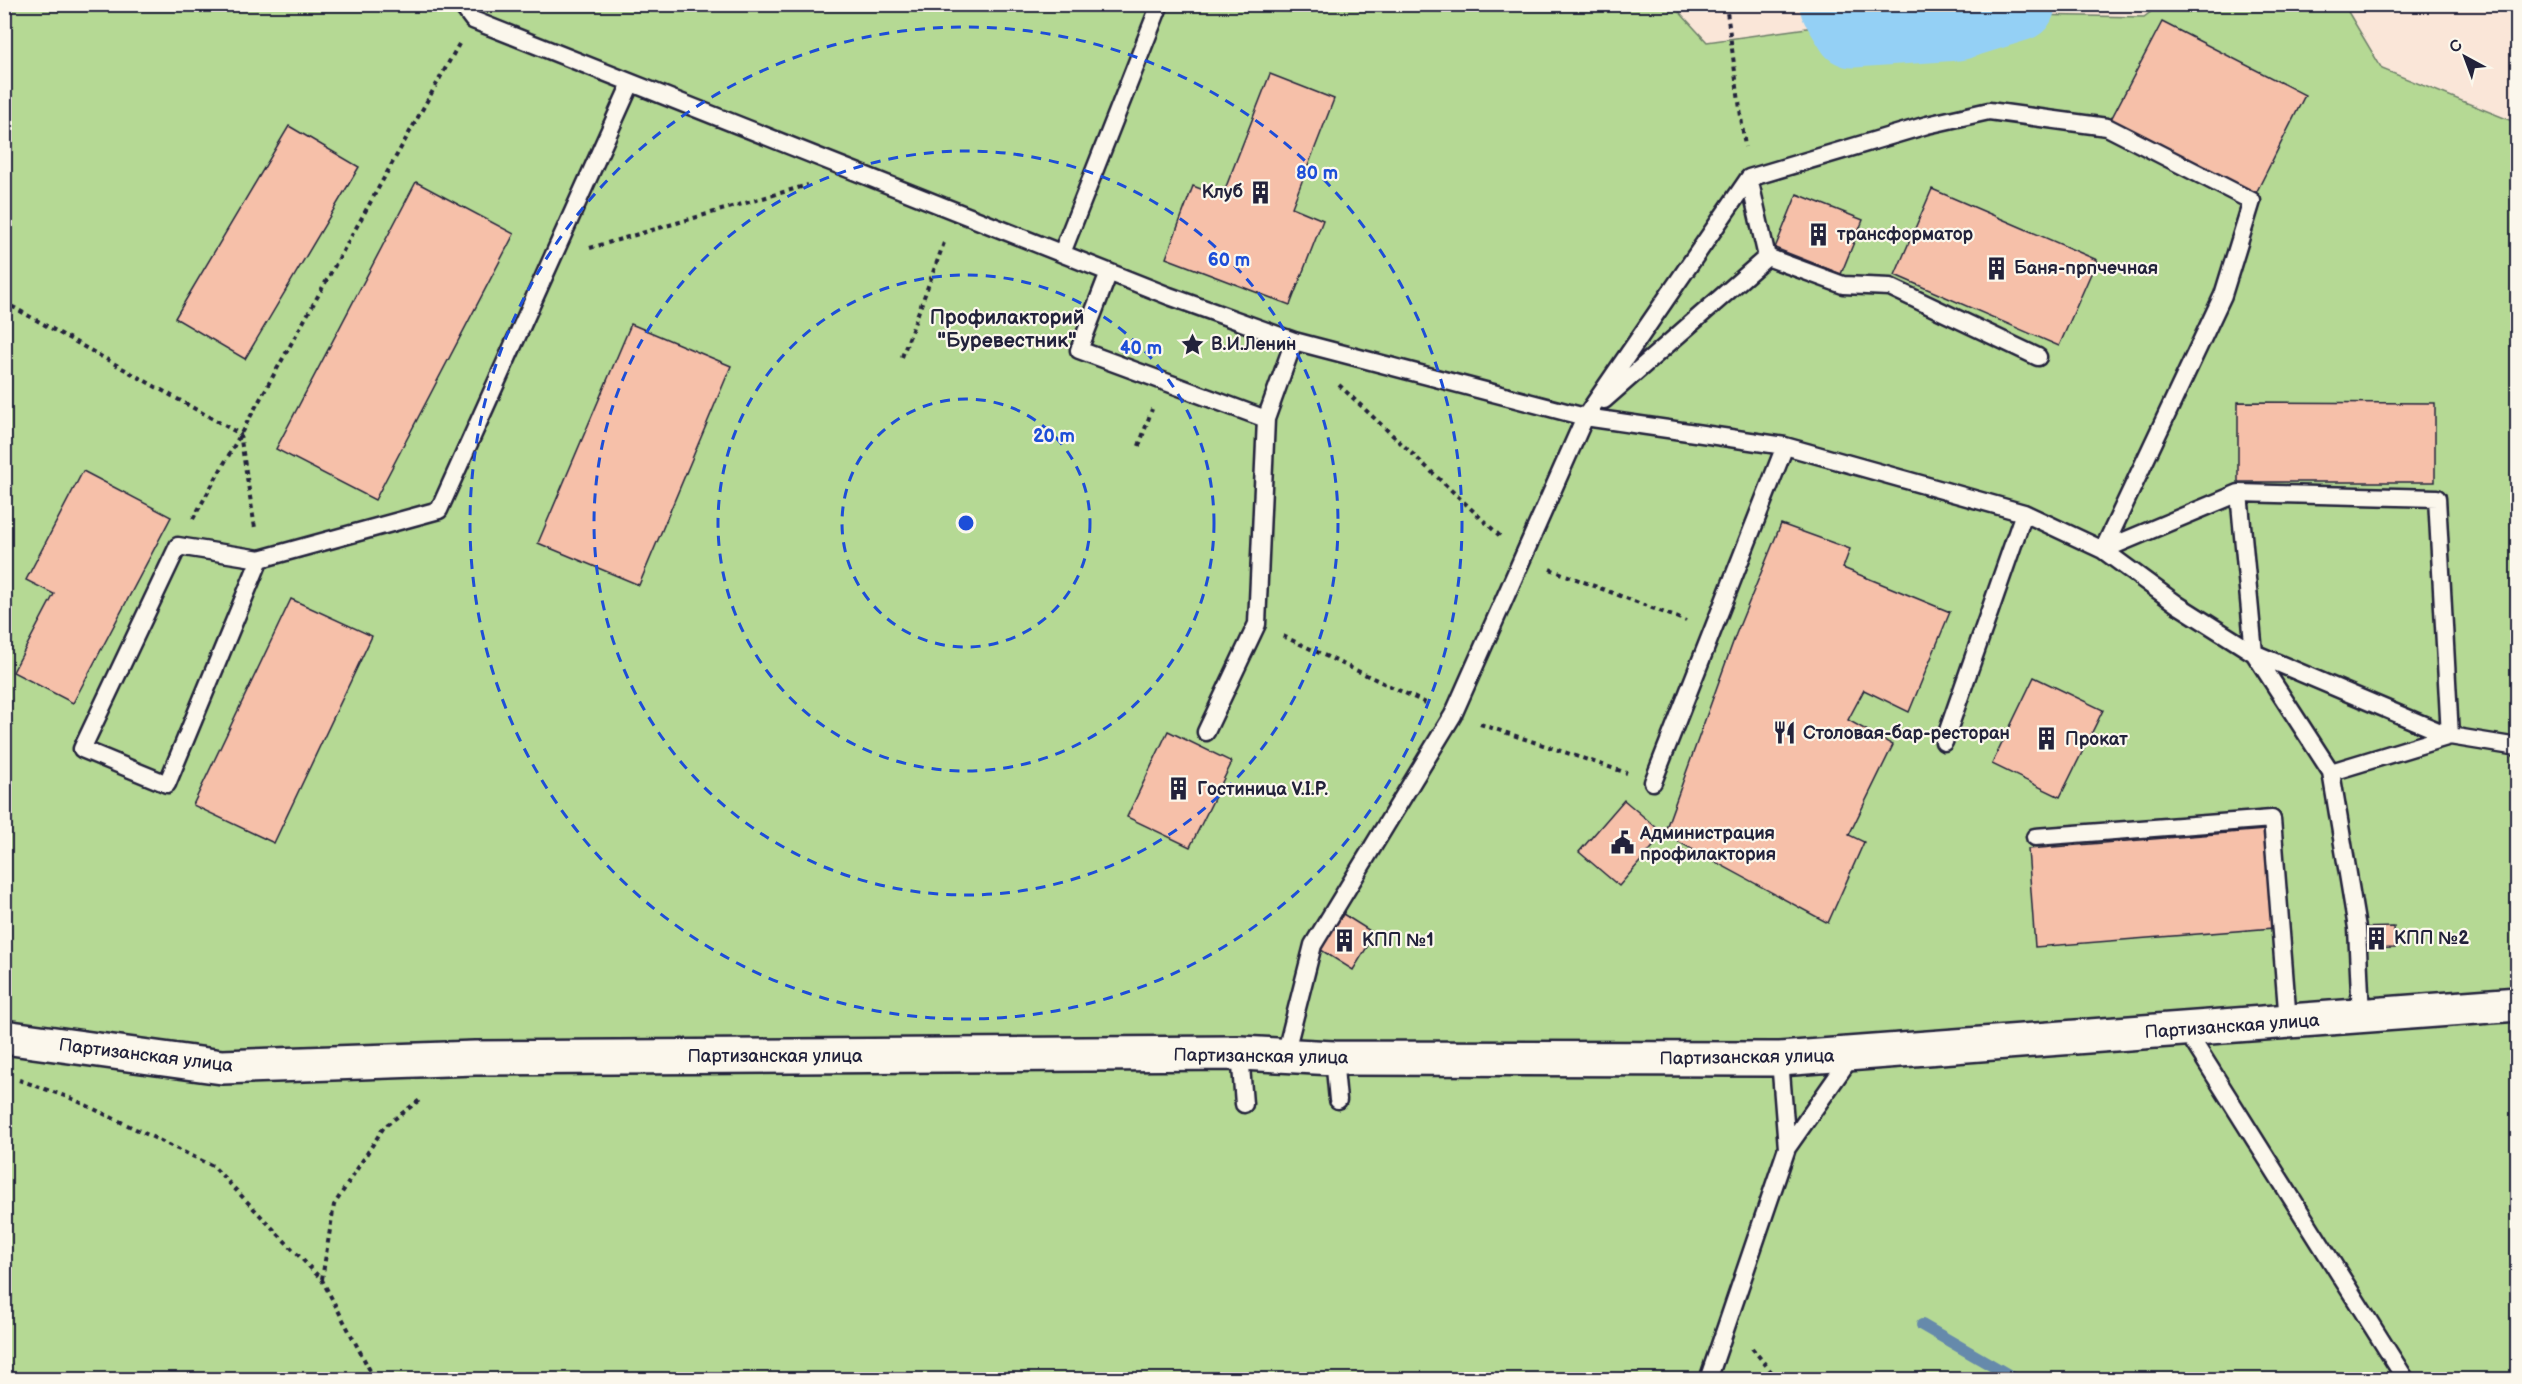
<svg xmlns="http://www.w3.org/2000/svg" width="2522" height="1384" font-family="'Balsamiq Sans',sans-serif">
	<rect width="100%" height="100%" fill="#fae6d8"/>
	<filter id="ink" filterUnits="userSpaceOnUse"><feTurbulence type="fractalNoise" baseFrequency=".0167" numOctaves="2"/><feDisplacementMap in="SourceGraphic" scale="12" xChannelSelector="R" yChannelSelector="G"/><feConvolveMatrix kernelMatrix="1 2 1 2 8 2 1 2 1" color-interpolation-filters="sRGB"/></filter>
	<g filter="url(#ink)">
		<path fill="#b5d994" stroke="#6c7e68" stroke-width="1.5" d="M1672,4L1707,42L1915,13L2144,17L2160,5H2344L2382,69L2517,123V1379L5,1380V5Z"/>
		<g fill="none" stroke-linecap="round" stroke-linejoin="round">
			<path stroke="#668aab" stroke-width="12" d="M1922,1325L2017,1380"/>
			<path stroke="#94d0f5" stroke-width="75" d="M1837,4L1853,30L1957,23L2018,4"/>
		</g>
		<path fill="#f6c0a9" stroke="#22223b" stroke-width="1.5" d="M2162,22L2305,95L2252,201L2107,127Z
			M1270,74L1334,99L1292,207L1323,220L1290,305L1166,258L1193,186L1222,197Z
			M289,126L359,167L245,359L175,318Z
			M416,182L514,234L375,500L276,449Z
			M1932,189L2097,260L2059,346L1895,275Z
			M1797,194L1863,220L1841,274L1775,248Z
			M631,324L731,366L639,585L538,543Z
			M2238,402L2435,403V482H2238Z
			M83,471L171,517L73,703L13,672L54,594L26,580Z
			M1781,524L1850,549L1843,568L1950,612L1909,712L1864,690L1848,720L1893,745L1849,835L1864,842L1828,923L1664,834L1736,634Z
			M291,599L372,636L274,843L193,805Z
			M2034,677L2103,710L2060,797L1992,764Z
			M1168,731L1232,762L1190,847L1127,817Z
			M1624,800L1664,834L1619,886L1579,852Z
			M2265,830L2273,928L2035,947L2028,849Z
			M1335,909L1375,934L1353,970L1313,945Z
			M2394,927L2395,948L2357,949V928Z"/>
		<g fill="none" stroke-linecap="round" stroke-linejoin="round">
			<defs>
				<path id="lane" d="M461,4L473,20L1169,296L1294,341L1585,417L1785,446L2024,513L2103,550L2178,605L2254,653L2331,772L2357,928L2361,1016
					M1749,178L1767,257
					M1062,253L1160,4
					M1109,272L1079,350L1266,419
					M1604,400L1767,257L1843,285L1890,287L2038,357
					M2103,550L2239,493L2254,653L2450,736L2437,498L2239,493
					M260,559L178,546L82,749L167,784L260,559L439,510L631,83
					M1206,732L1257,624L1266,419L1294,341
					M1944,742L2024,513
					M2331,772L2450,736L2518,747
					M1653,782L1785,446
					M2035,837L2272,819L2288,1022
					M2186,1030L2406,1380
					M1240,1053L1244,1104
					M1285,1055L1313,945L1453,715L1585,417L1749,178L1927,125L1989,111L2107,127L2252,201L2223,295L2103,550
					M1334,1058L1338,1100
					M1780,1059L1787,1148
					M1708,1380L1787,1148L1853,1054"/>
				<path id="street" d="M4,1037L222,1067L475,1058L1240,1053L1334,1058L1780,1059L2518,1004"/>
			</defs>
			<use href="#lane" stroke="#22223b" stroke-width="21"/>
			<use href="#street" stroke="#22223b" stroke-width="38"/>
			<path stroke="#22223b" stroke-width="4" stroke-dasharray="4.5 4.5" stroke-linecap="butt" d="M1726,4L1745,147
				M590,248L808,185
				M4,302L240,434L255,528
				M902,357L945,240
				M1339,385L1500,536
				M1139,446L1152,409
				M193,519L459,44
				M1550,569L1686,621
				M1283,636L1426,703
				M1480,724L1627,773
				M19,1080L73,1099L213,1166L322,1280L375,1380
				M322,1279L334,1205L384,1127L421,1099
				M1752,1348L1778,1380"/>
			<use href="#lane" stroke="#fbf7ec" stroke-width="16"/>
			<use href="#street" stroke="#fbf7ec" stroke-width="33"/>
		</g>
	</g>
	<g fill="none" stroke="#1d4ed8" stroke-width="3" stroke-dasharray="10 8">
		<circle cx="966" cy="523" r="124"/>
		<circle cx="966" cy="523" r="248"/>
		<circle cx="966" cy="523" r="372"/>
		<circle cx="966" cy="523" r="496"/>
	</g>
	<defs>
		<symbol id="building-bare" viewBox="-9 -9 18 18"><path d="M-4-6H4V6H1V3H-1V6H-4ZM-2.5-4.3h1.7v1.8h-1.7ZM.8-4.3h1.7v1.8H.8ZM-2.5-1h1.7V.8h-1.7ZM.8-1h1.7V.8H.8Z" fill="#22223b" stroke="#fbf7ec" stroke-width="2.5" paint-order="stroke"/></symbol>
		<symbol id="sight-bare" viewBox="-9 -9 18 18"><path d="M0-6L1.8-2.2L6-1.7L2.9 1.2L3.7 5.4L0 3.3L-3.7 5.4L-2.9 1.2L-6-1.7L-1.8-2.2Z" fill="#22223b" stroke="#fbf7ec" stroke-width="2.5" paint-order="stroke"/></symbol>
		<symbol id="restaurant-bare" viewBox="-9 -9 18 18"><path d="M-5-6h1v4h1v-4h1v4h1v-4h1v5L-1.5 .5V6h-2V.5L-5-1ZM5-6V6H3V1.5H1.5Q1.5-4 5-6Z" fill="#22223b" stroke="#fbf7ec" stroke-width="2.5" paint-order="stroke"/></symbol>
		<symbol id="civic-bare" viewBox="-9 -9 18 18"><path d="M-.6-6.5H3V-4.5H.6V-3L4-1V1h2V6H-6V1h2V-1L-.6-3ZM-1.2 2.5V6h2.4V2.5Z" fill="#22223b" stroke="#fbf7ec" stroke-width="2.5" paint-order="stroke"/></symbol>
	</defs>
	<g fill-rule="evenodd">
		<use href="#building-bare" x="1244" y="176" width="33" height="33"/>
		<use href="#building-bare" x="1802" y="218" width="33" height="33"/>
		<use href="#building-bare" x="1980" y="252" width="33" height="33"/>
		<use href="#sight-bare" x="1176" y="328" width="33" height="33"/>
		<use href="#restaurant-bare" x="1768" y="716" width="33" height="33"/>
		<use href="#building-bare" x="2030" y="722" width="33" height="33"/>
		<use href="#building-bare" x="1162" y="772" width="33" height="33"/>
		<use href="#civic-bare" x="1606" y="826" width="33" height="33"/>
		<use href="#building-bare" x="2360" y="922" width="33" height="33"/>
		<use href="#building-bare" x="1328" y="924" width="33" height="33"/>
	</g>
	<g text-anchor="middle" stroke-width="4.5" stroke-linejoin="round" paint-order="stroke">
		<g font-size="18" font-weight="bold" fill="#22223b" stroke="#fbf7ec" text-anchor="start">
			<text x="1243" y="198" text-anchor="end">Клуб</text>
			<text x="1837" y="240">трансформатор</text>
			<text x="2014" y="274">Баня-прпчечная</text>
			<text x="1211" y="350">В.И.Ленин</text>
			<text x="1803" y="739">Столовая-бар-ресторан</text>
			<text x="2065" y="745">Прокат</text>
			<text x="1197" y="795">Гостиница V.I.P.</text>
			<text x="1640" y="839">Администрация<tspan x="1640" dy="21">профилактория</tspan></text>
			<text x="2394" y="944">КПП №2</text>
			<text x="1362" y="946">КПП №1</text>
		</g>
		<g font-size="18" fill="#22223b" stroke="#fbf7ec">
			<text transform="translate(2232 1026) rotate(-4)" y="6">Партизанская улица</text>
			<text transform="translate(146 1055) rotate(7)" y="6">Партизанская улица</text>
			<text x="775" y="1062">Партизанская улица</text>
			<text transform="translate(1261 1056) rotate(1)" y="6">Партизанская улица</text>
			<text transform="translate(1747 1057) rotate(-1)" y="6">Партизанская улица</text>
		</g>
		<g font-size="20" font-weight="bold" fill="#22223b" stroke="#fbf7ec">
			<text x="1007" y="324">Профилакторий<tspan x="1007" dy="23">"Буревестник"</tspan></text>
		</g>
	</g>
	<circle cx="966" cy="523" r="9" fill="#1d4ed8" stroke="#fbf7ec" stroke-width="3"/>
	<g font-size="18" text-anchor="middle" font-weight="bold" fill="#1d4ed8" stroke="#fbf7ec" stroke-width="4.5" stroke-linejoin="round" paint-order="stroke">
		<text x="1317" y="179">80 m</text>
		<text x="1229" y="266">60 m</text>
		<text x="1141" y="354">40 m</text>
		<text x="1054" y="442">20 m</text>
	</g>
	<rect width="2522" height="1384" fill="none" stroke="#fbf7ec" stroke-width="24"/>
	<rect x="12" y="12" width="2498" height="1360" fill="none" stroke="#22223b" stroke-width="2" filter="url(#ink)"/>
	<g transform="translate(2465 57) rotate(319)" stroke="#fbf7ec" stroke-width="4.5" paint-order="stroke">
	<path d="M0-4.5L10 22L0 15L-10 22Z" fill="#22223b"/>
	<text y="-9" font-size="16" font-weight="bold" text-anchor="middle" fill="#22223b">С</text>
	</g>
</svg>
